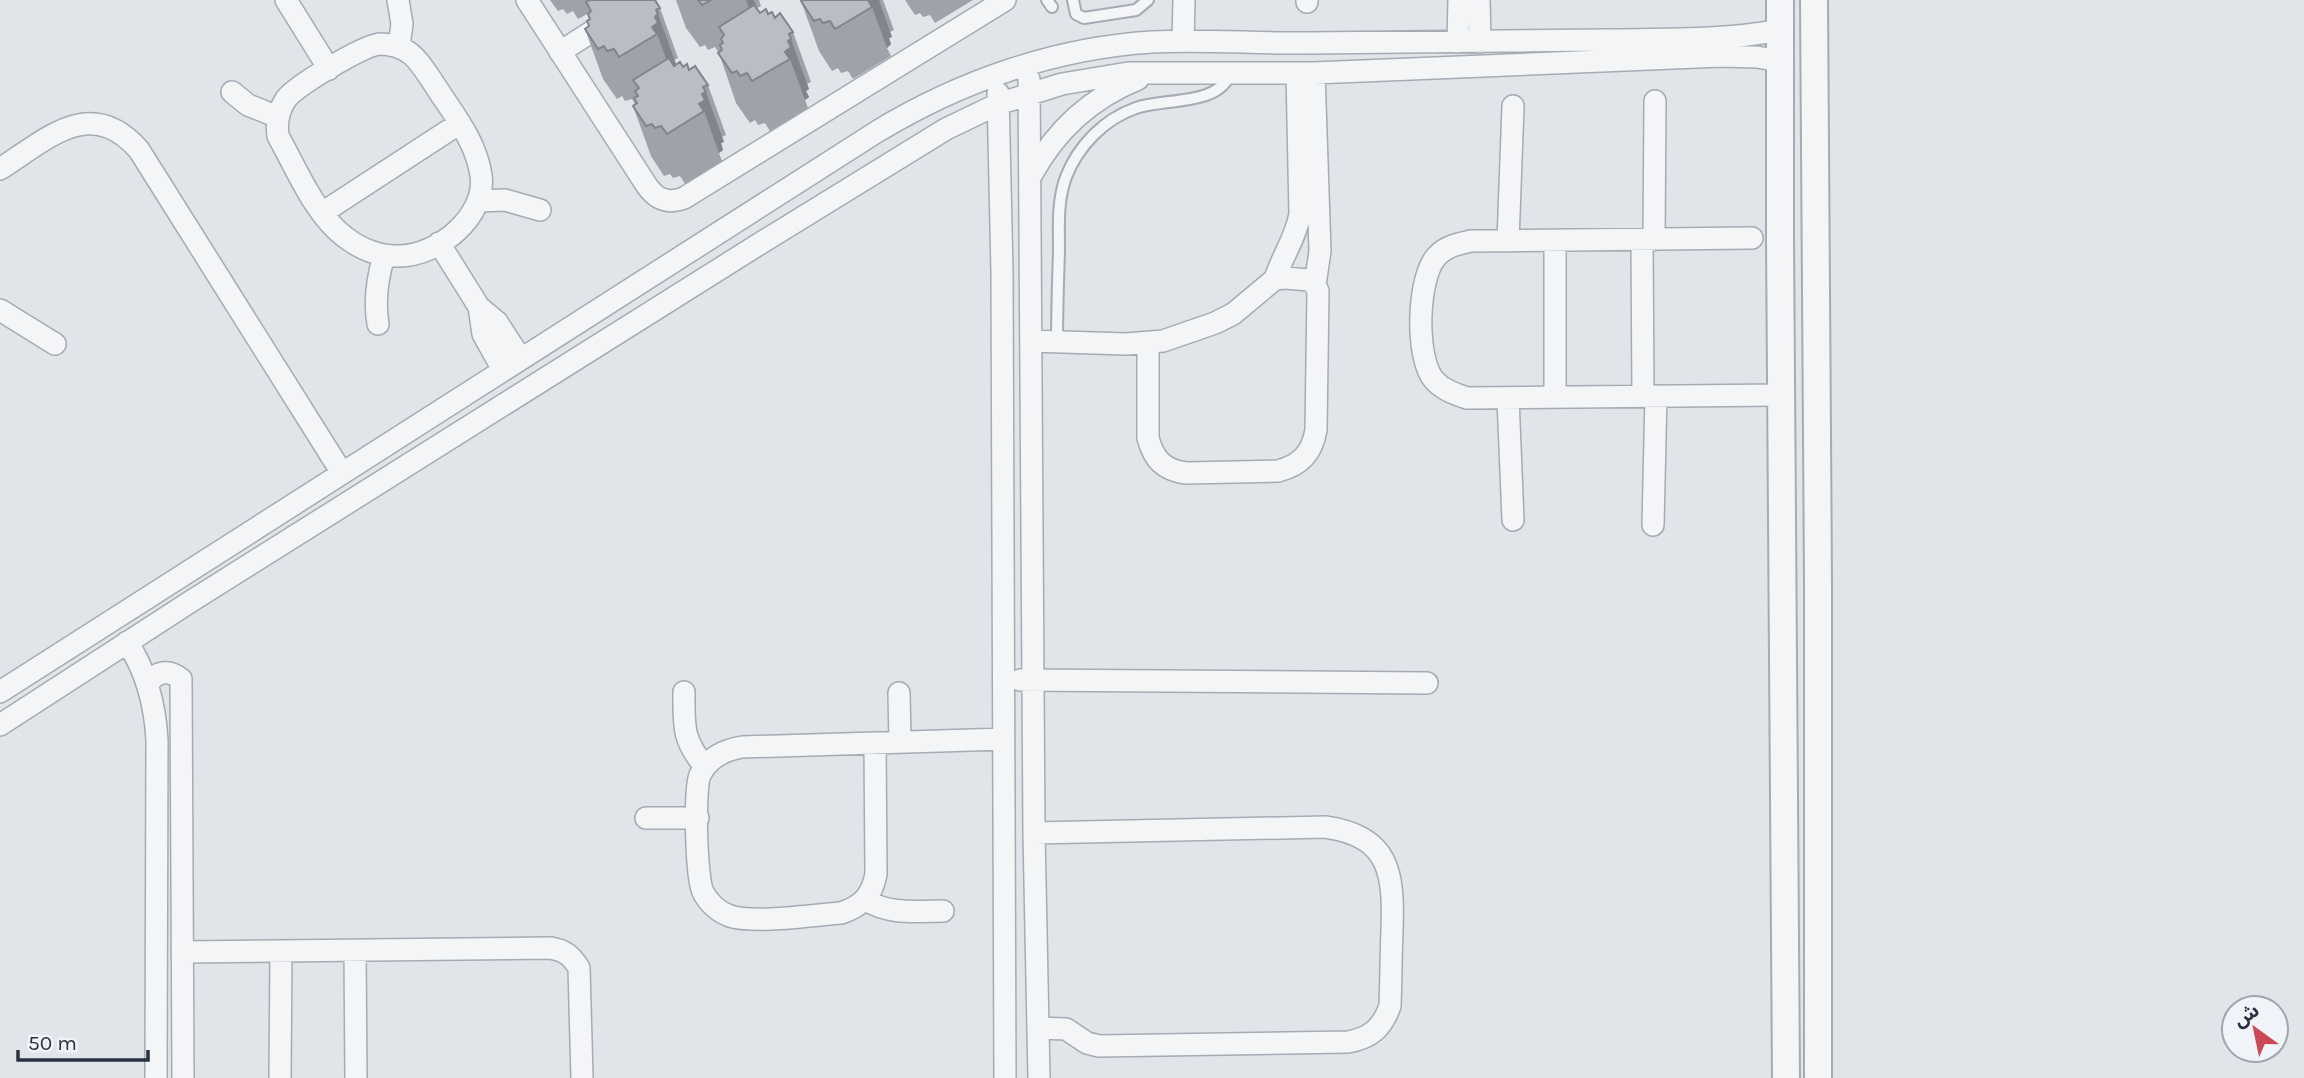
<svg xmlns="http://www.w3.org/2000/svg" width="2304" height="1078" font-family="Karla,'Noto Sans Arabic',sans-serif">
	<rect width="100%" height="100%" fill="#e1e4e9"/>
	<g fill="none" stroke-linecap="round" stroke-linejoin="round">
		<defs>
			<path id="service" d="M1047,0L1052,7
				M1073,0L1076,14L1084,18L1136,10L1148,0
				M1057,342C1057,312 1058,281 1059,251C1059,227 1057,201 1066,177C1078,146 1104,119 1136,108C1164,98 1220,106 1230,73"/>
			<path id="minor" d="M286,0L329,69
				M398,0L402,24L399,46
				M527,0L647,186C657,200 668,204 684,198L1005,0
				M1479,0L1480,42
				M1307,2V0
				M1183,41L1184,0
				M1458,42L1459,0
				M379,44C413,44 421,65 438,90C455,116 476,142 481,175C487,216 438,256 399,256C380,257 360,249 345,237C315,215 296,168 278,136C276,122 278,111 286,99C297,85 361,47 379,44Z
				M560,52L641,0
				M1314,73L1320,251L1315,285
				M1029,79L1034,833L1039,1078
				M232,92L248,105L278,117
				M998,93L1002,272L1005,1078
				M0,169C47,139 91,95 139,150L342,473
				M1032,174C1056,130 1091,98 1138,79
				M478,201L505,200L540,210
				M322,213L460,123
				M1752,238L1471,241C1458,244 1446,246 1437,256C1417,277 1415,358 1434,380C1443,390 1455,394 1467,398L1781,395
				M1642,240L1643,396
				M1654,240L1655,101
				M1508,241L1513,106
				M1555,241V397
				M439,243L479,307L497,322L521,359
				M1275,279C1282,256 1296,238 1300,214L1297,73
				M479,307L483,334L503,370
				M0,310L55,344
				M378,324C374,300 377,279 384,256
				M1031,341L1126,344L1163,341L1215,323L1233,314L1275,279L1285,278L1309,280L1315,285L1318,291L1316,430C1312,453 1301,465 1278,471L1186,473C1164,470 1154,460 1148,438V344
				M1508,398L1513,520
				M1653,525L1656,396
				M127,642C147,672 155,704 157,740L156,1078
				M1020,680L1427,683
				M148,684C156,671 169,669 181,679L183,1078
				M0,692L878,131C961,81 1055,48 1152,42C1205,39 1258,44 1310,43C1409,42 1508,41 1606,40C1664,39 1723,41 1780,30
				M684,692C684,726 682,739 705,767
				M899,693L900,742
				M0,725L193,600L764,241L946,129L998,104L1062,84L1128,73H1314L1721,56L1757,57L1780,61
				M875,743L876,874C872,896 862,906 841,913C814,915 754,924 730,916C718,912 708,902 703,892C696,878 694,789 700,775C708,758 724,750 742,747L1004,739
				M646,818H698
				M1034,833L1325,827C1390,836 1394,873 1392,930C1391,955 1391,980 1390,1006C1382,1028 1371,1038 1348,1042L1099,1046L1087,1043L1066,1029L1038,1028
				M866,900C889,915 917,911 943,911
				M355,950L356,1078
				M182,952L550,948C564,950 571,955 579,968L582,1078
				M280,1078L281,951"/>
			<path id="tertiary" d="M1780,0V238L1786,1078
				M1814,0L1818,580V1078"/>
		</defs>
		<use href="#service" stroke="#a6abb3" stroke-width="14"/>
		<use href="#minor" stroke="#a6abb3" stroke-width="24"/>
		<use href="#tertiary" stroke="#a6abb3" stroke-width="30"/>
		<use href="#service" stroke="#f3f5f7" stroke-width="10"/>
		<use href="#minor" stroke="#f3f5f7" stroke-width="21"/>
		<use href="#tertiary" stroke="#f3f5f7" stroke-width="26"/>
	</g>
	<path fill="#9ea3aa" d="M550,0H655L660,8L678,58L674,60L676,64L689,70L708,85L726,135L722,137L724,142L721,143L723,150L719,153L722,161L685,184L680,176L673,178L670,174L664,176L651,156L633,106L635,104L632,99L625,101L622,96L617,99L603,79L585,29L589,26L587,21L589,19L588,14L589,13L578,19L573,11L567,14L563,9L558,11Z
		M676,0H759L761,6L757,8L760,13L768,14L793,32L811,82L807,84L809,89L806,91L809,97L805,100L808,108L770,131L765,123L758,125L755,120L750,123L736,103L719,53L715,47L708,50L705,45L700,47L686,28Z
		M803,0H883L894,30L890,32L892,37L889,38L891,44L887,48L891,56L853,79L848,71L841,73L838,68L832,71L819,51L801,1Z
		M905,0H973L935,23L930,15L923,17L920,13L915,15Z"/>
	<path fill="#81848b" d="M746,0H754L759,13L755,24Z
		M868,0H879L892,37L889,38L891,44L887,48L872,7L875,15L872,7Z
		M658,14L676,64L672,75L657,34L652,27L655,17Z
		M791,39L809,89L806,91L809,97L805,100L790,59L785,52L788,41Z
		M706,92L724,142L721,143L723,150L719,153L704,111L707,120L704,111L699,104L701,103L702,94Z"/>
	<path fill="#b8bdc6" stroke="#81848b" stroke-width="2" d="M590,0H655L660,8L656,10L658,14L655,17L658,23L652,27L657,34L619,57L614,49L607,51L604,46L598,49L585,29L589,26L587,21L590,19L588,14L591,11L586,2Z
		M698,0H711L702,5Z
		M803,0H868L872,7L835,29L830,21L823,23L820,19L814,21L801,1Z
		M754,5L760,13L766,9L768,14L772,12L775,18L780,13L793,32L789,34L791,39L788,41L791,47L785,52L790,59L752,81L747,73L740,76L737,71L732,73L718,53L722,50L720,45L723,43L721,39L724,35L719,27Z
		M669,58L674,66L680,62L683,67L687,64L689,70L695,66L708,85L703,87L706,92L702,94L705,100L699,104L704,111L667,134L661,126L655,128L652,124L646,126L633,106L637,103L634,98L638,96L635,91L639,88L633,80Z"/>
	<g transform="translate(2255 1029) rotate(327)"><circle r="33" fill="#f0f3f7" stroke="#a0a5ae" stroke-width="2"/>
	<path d="M0-5L12 26L0 18L-12 26Z" fill="#cc4857"/>
	<text y="-10" font-size="19" font-weight="bold" text-anchor="middle" fill="#293141">ش</text>
	</g>
	<path d="M18 1050v10h130v-10" fill="none" stroke="#293141" stroke-width="3.5"/>
	<text x="28" y="1050" font-size="21" fill="#293141" stroke="#f0f3f7" stroke-width="5" paint-order="stroke">50 m</text>
</svg>
